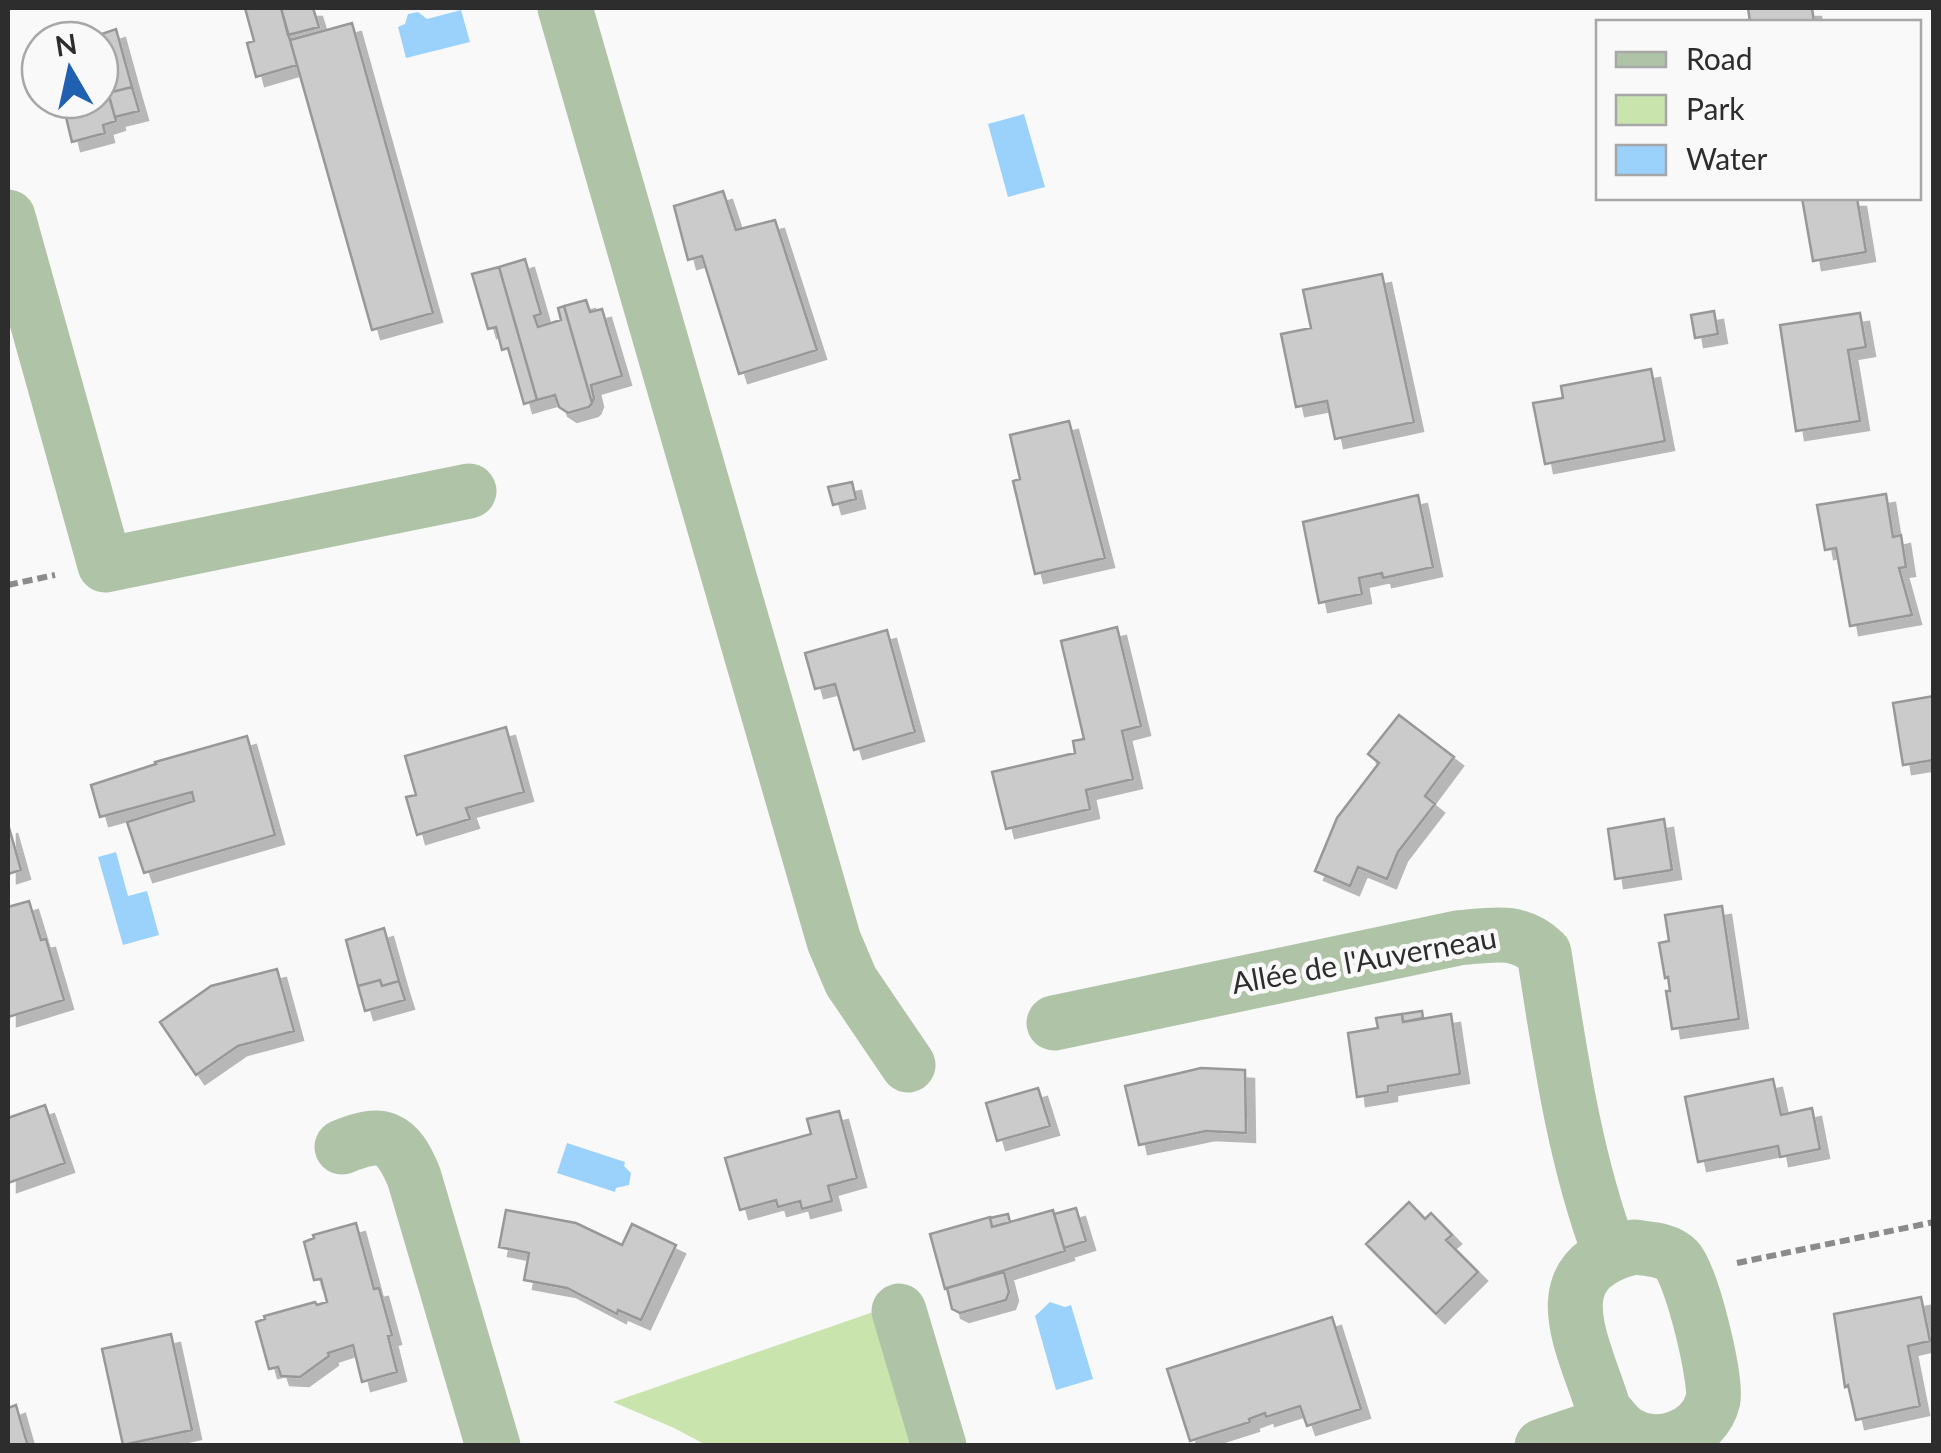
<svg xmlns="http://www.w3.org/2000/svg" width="1941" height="1453" font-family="Lato,sans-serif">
	<defs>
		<filter id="shadow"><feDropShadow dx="9" dy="9" stdDeviation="0" flood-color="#0004"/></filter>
	</defs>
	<rect width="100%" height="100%" fill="#f9f9fa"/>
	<path fill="#cae4ae" d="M879,1310L920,1445H706L674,1428L613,1402Z"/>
	<path fill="#9bd2fc" d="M461,10L470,42L406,58L398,27L405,24L408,14L418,12L427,19Z
		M1024,114L1045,187L1008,197L988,124Z
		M116,852L128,896L147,891L159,935L123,945L98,857Z
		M567,1143L625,1162L624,1166L631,1173L629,1185L616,1188L615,1192L557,1173Z
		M1050,1302L1065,1307L1071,1305L1093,1379L1056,1390L1035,1316Z"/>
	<path fill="#cbcbcc" stroke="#989899" stroke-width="2.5" filter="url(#shadow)" d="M245,8H281L297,65L256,77L247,43L254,41Z
		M281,8H313L319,27L288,35Z
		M1748,8H1812L1814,22H1750Z
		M352,23L433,313L372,330L290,40Z
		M116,29L132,87L108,93L100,63V40H94L93,37Z
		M100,63L116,121L103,125L105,133L72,142L65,113L86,107L84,100H100Z
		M132,87L139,111L115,117L108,93Z
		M723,191L736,230L775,220L817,350L739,374L702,256L688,260L674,206Z
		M1802,198H1857L1866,252L1813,261Z
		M525,259L541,314L534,316L538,327L561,320L558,308L564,306L592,403L589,407L568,413L559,407L555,395L537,400L499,267Z
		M499,267L537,400L524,404L508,348L502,350L496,327L488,329L472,274Z
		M1382,274L1414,422L1335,439L1327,401L1296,407L1281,334L1311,328L1303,290Z
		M586,300L590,312L602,309L622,376L591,385L594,398L592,403L564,306Z
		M1714,311L1718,334L1695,338L1691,315Z
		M1860,313L1866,347L1848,350L1860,421L1796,431L1780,325Z
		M1651,369L1665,441L1545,464L1533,403L1563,398L1561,386Z
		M1069,421L1105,558L1035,574L1013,481L1020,479L1010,435Z
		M852,482L856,499L833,505L828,487Z
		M1886,494L1893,537L1901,535L1906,567L1899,568L1912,615L1850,626L1836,548L1825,550L1817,505Z
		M1418,495L1433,567L1383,578L1382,573L1359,578L1362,594L1319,603L1303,522Z
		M1117,627L1141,726L1122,731L1133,779L1086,790L1090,809L1006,829L992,772L1075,753L1073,741L1084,739L1061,641Z
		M887,630L915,732L854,750L835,684L815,689L805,653Z
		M1934,696V760L1903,765L1893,703Z
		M1399,715L1454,757L1425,796L1435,804L1398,852L1387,879L1358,867L1350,886L1315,871L1337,818L1379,763L1368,754Z
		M506,727L524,792L466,808L470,819L417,835L406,797L416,795L405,756Z
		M247,736L275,835L144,873L127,822L194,801L192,792L100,817L91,785L156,764L155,762Z
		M1664,819L1672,870L1615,879L1608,829Z
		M8,824L21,870L8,874Z
		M29,901L41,940L46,939L64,1000L8,1017V907Z
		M1722,906L1739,1019L1672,1029L1666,991H1670L1668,977L1665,978L1659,943L1669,941L1665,915Z
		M384,928L399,981L382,986L380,980L358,986L346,940Z
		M277,969L294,1031L238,1046L196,1075L160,1022L211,986Z
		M380,980L382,986L399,981L405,1000L365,1011L358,986Z
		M1422,1011L1423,1018L1403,1022L1402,1014Z
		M1402,1014L1403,1022L1451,1014L1460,1074L1388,1086V1092L1357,1097L1348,1033L1378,1028L1376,1018Z
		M1201,1068L1245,1070L1246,1133L1206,1131L1139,1145L1125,1086Z
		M1773,1079L1781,1115L1812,1108L1820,1149L1780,1157L1778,1146L1698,1162L1685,1097Z
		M1038,1088L1050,1126L997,1141L986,1103Z
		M45,1105L65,1163L8,1183V1118Z
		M839,1111L857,1178L828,1186L832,1201L802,1209L800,1201L778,1207L776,1200L740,1210L725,1158L811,1134L807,1119Z
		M1409,1202L1425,1219L1431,1213L1452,1235L1446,1240L1478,1272L1436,1314L1366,1244Z
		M1076,1208L1086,1241L1064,1248L1054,1214Z
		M506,1210L576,1223L622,1245L632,1224L676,1245L641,1320L618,1310L617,1314L567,1288L524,1280L529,1253L499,1247Z
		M1053,1210L1065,1251L945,1289L930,1234L990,1217L992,1227Z
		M1008,1214L1010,1222L992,1227L990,1218Z
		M356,1223L374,1289L379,1288L392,1335L388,1336L397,1372L362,1382L353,1345L328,1353L329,1356L300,1377L281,1376L278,1367L269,1369L256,1322L265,1319L264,1316L315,1302L317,1305L327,1302L321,1279L314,1280L304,1242L314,1238L313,1235Z
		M1004,1272L1009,1292L1006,1300L960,1313L952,1309L947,1288Z
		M1921,1297L1930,1341L1908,1346L1920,1406L1856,1420L1848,1385L1845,1387L1834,1314Z
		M1332,1317L1361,1409L1307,1426L1300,1406L1266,1417L1265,1413L1249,1419L1250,1422L1190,1441L1167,1369Z
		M171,1334L192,1430L123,1445L102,1349Z
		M16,1405L24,1433L28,1446H8V1408Z"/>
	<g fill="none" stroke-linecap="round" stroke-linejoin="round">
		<path stroke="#8b8b8c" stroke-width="6" stroke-dasharray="10 5" stroke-linecap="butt" d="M8,585L55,575
			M1737,1263L1934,1222"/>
		<path stroke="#afc4a7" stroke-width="55" d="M565,8L834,941L851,981L908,1065
			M8,217L105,565L469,491
			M1054,1023L1458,938C1492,935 1518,928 1544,953C1560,1054 1574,1157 1610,1253
			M342,1147C383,1130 397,1136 414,1177L493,1446
			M1634,1247C1647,1249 1667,1249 1677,1260C1692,1275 1717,1380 1713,1400C1704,1437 1656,1453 1626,1433C1617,1427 1611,1418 1604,1410C1584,1344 1538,1270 1634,1247Z
			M899,1311L939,1446
			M1542,1446L1613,1422"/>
	</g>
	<g text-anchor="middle" stroke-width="9" stroke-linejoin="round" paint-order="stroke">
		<g font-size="30" fill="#2d2d2e" stroke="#f9f9fa">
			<text transform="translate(1364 961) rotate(-10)" y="10">Allée de l'Auverneau</text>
		</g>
	</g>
	<rect width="1941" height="1453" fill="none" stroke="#2d2d2e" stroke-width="20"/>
	<rect x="1596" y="20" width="325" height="180" fill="#f9f9fa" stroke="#a7a7a8" stroke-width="2.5"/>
	<rect x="1616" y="52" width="50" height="15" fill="#afc4a7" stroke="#a7a7a8" stroke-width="2.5"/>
	<text x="1686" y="70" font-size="30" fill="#2d2d2e">Road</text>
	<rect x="1616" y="95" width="50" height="30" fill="#cae4ae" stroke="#a7a7a8" stroke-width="2.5"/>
	<text x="1686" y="120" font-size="30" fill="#2d2d2e">Park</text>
	<rect x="1616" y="145" width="50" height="30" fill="#9bd2fc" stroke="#a7a7a8" stroke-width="2.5"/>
	<text x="1686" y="170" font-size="30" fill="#2d2d2e">Water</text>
	<g transform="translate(70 70) rotate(351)"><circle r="48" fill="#f9f9fa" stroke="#a7a7a8" stroke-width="2.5"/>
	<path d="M0-8L18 38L0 25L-18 38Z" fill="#2060b1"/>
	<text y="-15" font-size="28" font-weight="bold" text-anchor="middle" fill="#2d2d2e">N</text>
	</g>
</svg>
